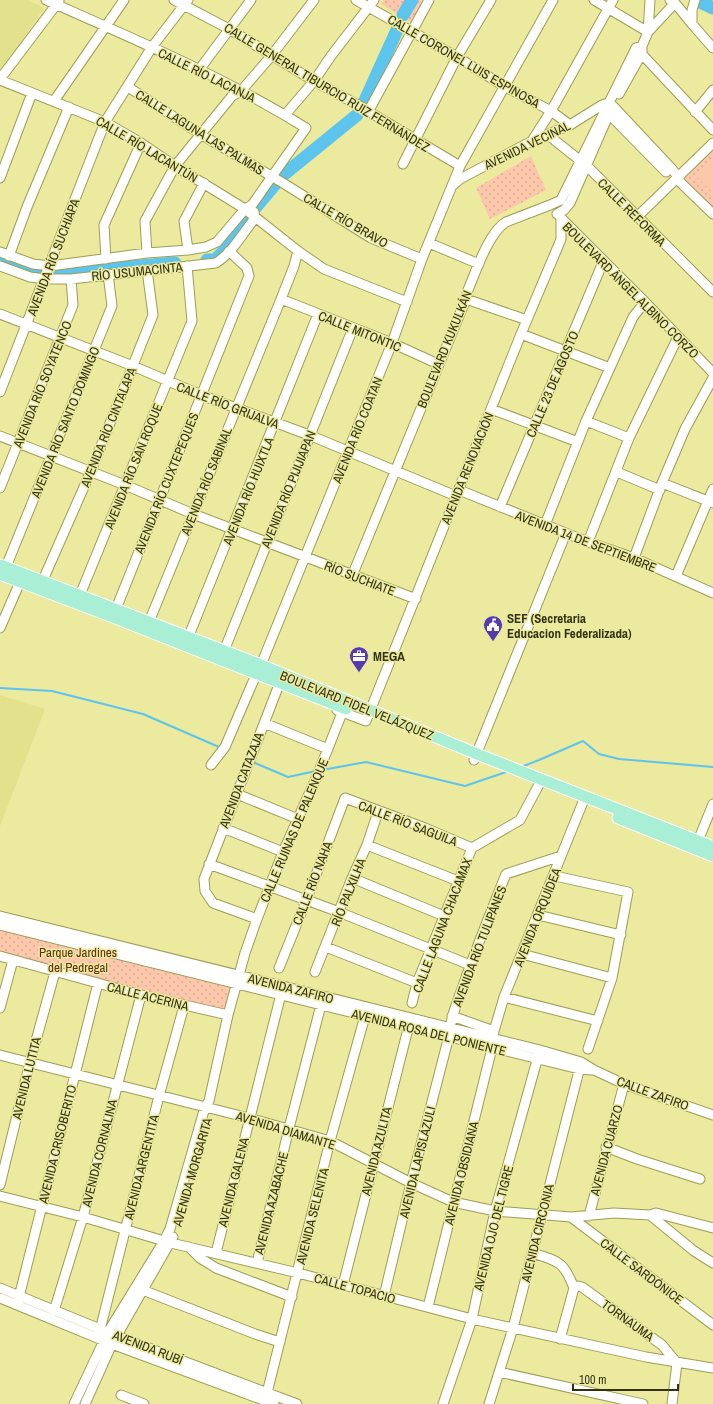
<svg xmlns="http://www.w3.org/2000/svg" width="713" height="1404" font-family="'Archivo Narrow',sans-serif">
	<defs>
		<pattern id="grass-dots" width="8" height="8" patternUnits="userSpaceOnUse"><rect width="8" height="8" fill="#fdc7ac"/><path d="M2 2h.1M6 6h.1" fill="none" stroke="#d9ab93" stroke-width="1.8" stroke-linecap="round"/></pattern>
	</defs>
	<rect width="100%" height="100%" fill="#ebea9e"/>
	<path fill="#e2e18c" d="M0,0H27L44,8L0,73Z
		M0,695L45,709L0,826Z"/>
	<path fill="url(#grass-dots)" d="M384,0H425L412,23L381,4Z
		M713,148V207L684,180Z
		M531,156L546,190L490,219L476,188Z
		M0,925L233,986L226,1013L0,954Z"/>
	<path fill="#fdc7ac" d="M707,162L713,168V193L695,175Z"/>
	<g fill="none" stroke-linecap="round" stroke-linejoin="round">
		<path stroke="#5dc4ee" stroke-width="2" d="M0,688L52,691L143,714L219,747
			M255,763L288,777L316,771
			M521,767L539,760L583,741L599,754L619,759L713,767
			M322,770L366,762L465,786L509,771"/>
		<path stroke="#5dc4ee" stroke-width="13" d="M696,0L713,8
			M403,15L412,0
			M363,105L397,30
			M255,208L282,176L357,115
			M0,259L36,274H52L175,263
			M207,260H215L225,250L250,215"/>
		<defs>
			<path id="minor" d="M174,0L229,29L314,81L356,104L460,166L422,259L392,343L261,665L252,684L225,747L211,765
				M356,0L457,57L504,86L551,111L570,125
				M594,0L648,32L675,3
				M670,0L675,3L692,24L713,48
				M692,24V10L695,0
				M637,49L713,130
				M199,70L251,0
				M0,79L59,1
				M0,80L105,122L141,143L175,166L245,209L298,251L324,269L407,302
				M128,87L202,135L283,183L371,238L412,255L422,259
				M619,94L642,53V46L648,32L650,0
				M54,101L124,0
				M605,110L666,172
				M368,112L429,0
				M695,112L713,90
				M285,115L314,81L331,56L374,0
				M548,135L587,166L713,292
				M532,141L551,111L613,0
				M403,164L457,57L491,0
				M460,166L553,0
				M0,178L32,93
				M453,185L460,179L532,141L570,125L602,105L608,103L613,106L672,169L678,177L680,182L713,214
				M557,214L564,210L570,203L608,116
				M560,217L645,302L713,373
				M637,217L713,143
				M429,243L479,264
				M188,250L184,221L204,183
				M0,252L33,264L50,266L147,253L188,250L206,247L217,242L245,209L252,205L306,128C224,77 134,39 46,0
				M147,253L145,221L175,166L232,96L241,91L272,55L314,0
				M9,256L27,207L69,107
				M106,259L104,225L141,143
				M0,266L30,277L45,279H71L216,263C232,253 243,233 255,218L254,212
				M281,299L392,343L438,364
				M466,299L527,320
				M0,314L133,366L201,395L309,435L456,496
				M521,334L610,368
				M0,392L105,122L152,47L188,0
				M491,409L578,442
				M586,421L629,438
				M0,436L125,485L193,514L416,599
				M617,472L660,490
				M662,483L713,503
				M0,488L73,305L71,279
				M459,490L588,542L634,558L713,593
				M500,507L603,262
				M545,525L586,421L633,317L645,302
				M588,542L629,438L678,337
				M634,558L662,483L685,429L713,378
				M6,567L112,306L108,274
				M352,576L466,299L468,290C476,271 489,232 506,222L550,205L561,200L636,48L642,46
				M676,576L713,489
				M43,580L91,471L153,315L147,270
				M80,595L192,321L187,266
				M116,609L249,276L247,268L229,251
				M149,622L281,299L294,266L298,251
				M0,628L20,582
				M186,643L318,314
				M224,651L353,328
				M337,710L366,721L521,334L559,244L561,239V218
				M264,723L328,749
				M474,760L566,533
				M237,794L298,819
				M223,828L283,852
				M698,841L713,804
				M367,845L458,881
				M472,848L520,820L542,779
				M209,864L339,912L470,965
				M555,876L628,892L612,978L588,1049
				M352,878L444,916
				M538,915L621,935
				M0,916L540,1050L581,1062L594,1070L624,1084L713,1115
				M257,919L213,903L205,891L204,879L280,682
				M0,925L579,1069L592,1070
				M326,947L417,983
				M522,954L612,978
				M0,956L141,995L228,1015
				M279,968L306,901L345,798L425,828L472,848
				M315,972L352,878L367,845L378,812
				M504,997L598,1021
				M412,1003L417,983L472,848
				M0,1008L13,960
				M452,1016L494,1031
				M0,1055L249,1118L330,1141L411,1183L453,1202L495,1211L571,1217L614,1213L650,1215L656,1213L713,1228
				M606,1147L637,1159L700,1179
				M0,1185L30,1062L55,972
				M0,1196L83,1217L171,1243L298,1273L472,1319L646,1357L713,1368
				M650,1215L694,1251L713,1263
				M589,1216L624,1084
				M571,1217L713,1325
				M189,1247L200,1258L216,1268L292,1297
				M216,1253L281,994
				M532,1253C559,1261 564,1262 574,1288
				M257,1263L289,1128L321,1005
				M343,1285L410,1021
				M0,1288L117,1336L297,1404
				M574,1288L578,1286L582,1287L662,1345L677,1363L672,1404
				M140,1289L255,1334L280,1342
				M384,1296L411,1183L449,1036C450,1019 457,1003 463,986C476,948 491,912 506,874L561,856
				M0,1298L112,1344L274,1404
				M17,1305L98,983
				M428,1307L492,1048L494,1031L504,997L585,797
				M54,1311L83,1217L141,995
				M98,1338L159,1096L184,1006
				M560,1339L574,1288
				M499,1372L643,1404
				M267,1393L330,1141L365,1016
				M121,1395L144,1404
				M74,1404L108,1332L164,1241L170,1229L205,1107L209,1101L228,1015L245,953L257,919L283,852L317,776L344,708
				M85,1404L112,1344L173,1237
				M443,1404L472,1319L495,1211L539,1053
				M489,1404L513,1328L581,1063"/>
			<path id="major" d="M0,565L261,665L477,754L713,847
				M0,574L113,617L346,709
				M618,818L713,856"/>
		</defs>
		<use href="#minor" stroke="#9f9d53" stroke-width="11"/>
		<use href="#major" stroke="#fff" stroke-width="13"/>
		<use href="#minor" stroke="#fff" stroke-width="9"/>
		<use href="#major" stroke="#a9efd6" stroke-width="11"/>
	</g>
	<defs>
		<symbol id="civic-pin" viewBox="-11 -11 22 30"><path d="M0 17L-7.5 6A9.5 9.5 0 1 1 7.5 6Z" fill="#563ab2" stroke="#ebea9e"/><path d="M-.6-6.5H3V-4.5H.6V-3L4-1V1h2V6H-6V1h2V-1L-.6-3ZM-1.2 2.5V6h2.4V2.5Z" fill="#fff"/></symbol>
		<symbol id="office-pin" viewBox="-11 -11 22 30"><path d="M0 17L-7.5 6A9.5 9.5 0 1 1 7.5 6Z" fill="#563ab2" stroke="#ebea9e"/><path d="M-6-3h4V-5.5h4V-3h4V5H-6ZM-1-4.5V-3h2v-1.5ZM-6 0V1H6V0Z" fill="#fff"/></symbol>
	</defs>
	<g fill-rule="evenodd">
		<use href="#civic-pin" x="482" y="614" width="22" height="30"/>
		<use href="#office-pin" x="348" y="645" width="22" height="30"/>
	</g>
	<g text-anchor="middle" stroke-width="3" stroke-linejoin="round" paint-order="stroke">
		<g font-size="13" fill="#333213" stroke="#ebea9e">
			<text transform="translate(464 61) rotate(30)" y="5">CALLE CORONEL LUIS ESPINOSA</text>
			<text transform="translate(207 75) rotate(26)" y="5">CALLE RÍO LACANJA</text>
			<text transform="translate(327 87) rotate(31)" y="5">CALLE GENERAL TIBURCIO RUIZ FERNÁNDEZ</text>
			<text transform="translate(200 132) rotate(32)" y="5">CALLE LAGUNA LAS PALMAS</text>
			<text transform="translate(527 145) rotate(-26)" y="5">AVENIDA VECINAL</text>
			<text transform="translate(147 149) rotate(31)" y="5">CALLE RÍO LACANTÚN</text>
			<text transform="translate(632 212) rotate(45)" y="5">CALLE REFORMA</text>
			<text transform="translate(346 220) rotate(30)" y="5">CALLE RÍO BRAVO</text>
			<text transform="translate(53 257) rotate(-69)" y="5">AVENIDA RÍO SUCHIAPA</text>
			<text transform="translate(137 271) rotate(-6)" y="5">RÍO USUMACINTA</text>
			<text transform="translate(631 290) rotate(45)" y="5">BOULEVARD ÁNGEL ALBINO CORZO</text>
			<text transform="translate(360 331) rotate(22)" y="5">CALLE MITONTIC</text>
			<text transform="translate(444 349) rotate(-68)" y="5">BOULEVARD KUKULKÁN</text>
			<text transform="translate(42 384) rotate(-68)" y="5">AVENIDA RÍO SOYATENCO</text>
			<text transform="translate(552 384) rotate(-67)" y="5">CALLE 23 DE AGOSTO</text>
			<text transform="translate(228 405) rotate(21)" y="5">CALLE RÍO GRIJALVA</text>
			<text transform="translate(65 422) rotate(-68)" y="5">AVENIDA RÍO SANTO DOMINGO</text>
			<text transform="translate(108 427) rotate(-68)" y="5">AVENIDA RÍO CINTALAPA</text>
			<text transform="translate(357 430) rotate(-68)" y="5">AVENIDA RÍO COATAN</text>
			<text transform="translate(133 466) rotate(-68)" y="5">AVENIDA RÍO SAN ROQUE</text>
			<text transform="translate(467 468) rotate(-68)" y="5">AVENIDA RENOVACIÓN</text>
			<text transform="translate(206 481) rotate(-68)" y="5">AVENIDA RÍO SABINAL</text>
			<text transform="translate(166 483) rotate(-68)" y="5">AVENIDA RÍO CUXTEPEQUES</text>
			<text transform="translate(288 489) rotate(-68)" y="5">AVENIDA RÍO PIJIJIAPAN</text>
			<text transform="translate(248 491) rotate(-68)" y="5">AVENIDA RÍO HUIXTLA</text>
			<text transform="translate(586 541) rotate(21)" y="5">AVENIDA 14 DE SEPTIEMBRE</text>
			<text transform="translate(360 578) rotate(21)" y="5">RÍO SUCHIATE</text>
			<text transform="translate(357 705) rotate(22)" y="5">BOULEVARD FIDEL VELÁZQUEZ</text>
			<text transform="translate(241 780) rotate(-69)" y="5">AVENIDA CATAZAJA</text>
			<text transform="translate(408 823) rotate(21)" y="5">CALLE RÍO SAGUILA</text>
			<text transform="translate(294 830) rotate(-67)" y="5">CALLE RUINAS DE PALENQUE</text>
			<text transform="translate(312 883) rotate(-69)" y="5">CALLE RÍO NAHA</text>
			<text transform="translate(348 892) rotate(-68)" y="5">RÍO PALXILHA</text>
			<text transform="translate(537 917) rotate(-68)" y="5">AVENIDA ORQUÍDEA</text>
			<text transform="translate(442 925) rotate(-69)" y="5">CALLE LAGUNA CHACAMAX</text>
			<text transform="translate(479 946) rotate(-69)" y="5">AVENIDA RÍO TULIPÁNES</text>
			<text transform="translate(291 988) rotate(14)" y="5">AVENIDA ZAFIRO</text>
			<text transform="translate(148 996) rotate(14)" y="5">CALLE ACERINA</text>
			<text transform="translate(429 1032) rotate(14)" y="5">AVENIDA ROSA DEL PONIENTE</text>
			<text transform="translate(26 1078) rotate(-76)" y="5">AVENIDA LUTITA</text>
			<text transform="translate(653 1093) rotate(20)" y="5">CALLE ZAFIRO</text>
			<text transform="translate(286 1130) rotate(17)" y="5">AVENIDA DIAMANTE</text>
			<text transform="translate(57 1144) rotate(-76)" y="5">AVENIDA CRISOBERITO</text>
			<text transform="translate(606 1150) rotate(-75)" y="5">AVENIDA CUARZO</text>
			<text transform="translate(376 1151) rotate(-76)" y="5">AVENIDA AZULITA</text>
			<text transform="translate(99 1153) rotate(-76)" y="5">AVENIDA CORNALINA</text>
			<text transform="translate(417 1162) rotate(-76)" y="5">AVENIDA LAPISLÁZULI</text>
			<text transform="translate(141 1167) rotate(-76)" y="5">AVENIDA ARGENTITA</text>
			<text transform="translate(192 1172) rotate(-74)" y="5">AVENIDA MORGARITA</text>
			<text transform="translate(461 1173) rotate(-76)" y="5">AVENIDA OBSIDIANA</text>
			<text transform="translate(233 1182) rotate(-76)" y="5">AVENIDA GALENA</text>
			<text transform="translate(271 1203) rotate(-76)" y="5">AVENIDA AZABACHE</text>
			<text transform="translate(312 1216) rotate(-76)" y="5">AVENIDA SELENITA</text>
			<text transform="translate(493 1228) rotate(-76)" y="5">AVENIDA OJO DEL TIGRE</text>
			<text transform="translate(537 1233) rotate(-76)" y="5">AVENIDA CIRCONIA</text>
			<text transform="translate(642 1271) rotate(37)" y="5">CALLE SARDÓNICE</text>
			<text transform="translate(355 1288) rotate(15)" y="5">CALLE TOPACIO</text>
			<text transform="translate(628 1320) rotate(36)" y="5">TORNAUMA</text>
			<text transform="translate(148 1347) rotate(21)" y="5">AVENIDA RUBÍ</text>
		</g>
		<g font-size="13" font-weight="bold" fill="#333213" stroke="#ebea9e" text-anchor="start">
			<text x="507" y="623">SEF (Secretaria<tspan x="507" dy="15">Educacion Federalizada)</tspan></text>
			<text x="373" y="661">MEGA</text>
		</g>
		<g font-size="13" fill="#612d0f" stroke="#ebea9e">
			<text x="78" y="957">Parque Jardines<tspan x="78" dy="15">del Pedregal</tspan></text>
		</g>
	</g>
	<path d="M573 1384v6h105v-6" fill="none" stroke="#333213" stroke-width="2"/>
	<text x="579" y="1384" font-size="12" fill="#333213" stroke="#ebea9e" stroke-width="3" paint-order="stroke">100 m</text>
</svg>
